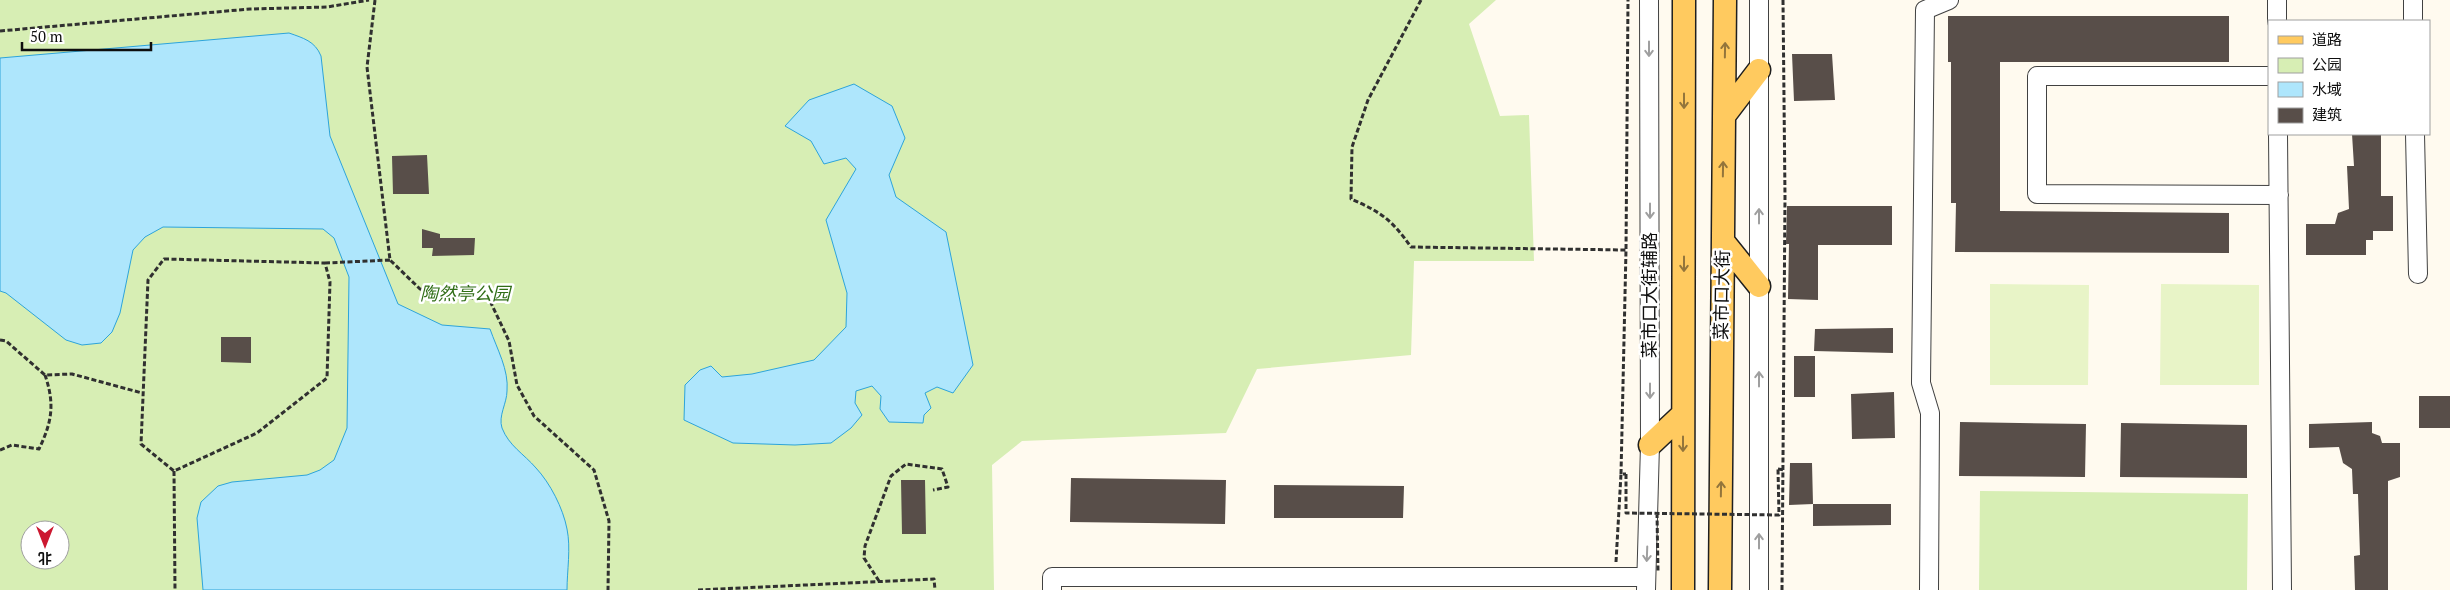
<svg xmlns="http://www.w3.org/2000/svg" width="2450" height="590" font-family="'PT Serif','Noto Sans SC',serif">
	<rect width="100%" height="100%" fill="#fffaef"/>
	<path fill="#d7eeb4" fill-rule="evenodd" d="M0,0H1496L1469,24L1500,116L1529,115L1534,261H1414L1411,355L1257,369L1226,433L1022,441L992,465L994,590H0ZM30,530H60V560H30Z
		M1980,491L2248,494L2247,590H1979Z"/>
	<path fill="#e8f4c7" d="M1990,284L2089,285L2088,385H1990Z
		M2161,284L2259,285V385H2160Z"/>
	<path fill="#aee6fc" stroke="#2da4da" d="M289,33C303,38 315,41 321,56L330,136L398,304L442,325L490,329C497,349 509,370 507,391C507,403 498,416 502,428C509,446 524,454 536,468C550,483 563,508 567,529C571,548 567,571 567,590H203L197,518L201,502L218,486L232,482L307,475L320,470L334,460L347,428L349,277L334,238L323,229L163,227L145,237L133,250L120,313L112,332L101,343L82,345L66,340L6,293L0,291V58Z
		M854,84L892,106L905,138L889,175L896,197L946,232L973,365L953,393L937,387L925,393L931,408L924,415L923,423L889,422L880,409L881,396L872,386L856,391L855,403L862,415L851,428L831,443L795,445L733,443L684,420L685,385L700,370L711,366L722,377L752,374L814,360L846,327L847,293L826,220L856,169L846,158L824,164L811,141L785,126L809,100Z"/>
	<path fill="#584e49" d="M1948,16H2229V62H2000V211L2229,213V253L1955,252L1956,203H1951V62H1948Z
		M1792,54H1832L1835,100L1794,101Z
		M2352,134H2381V196H2393V231H2373V240H2366V255H2306V224H2335L2338,213L2349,209L2347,166H2354Z
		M427,155L429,194H393L392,156Z
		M1787,206H1892V245H1818V300L1788,299L1789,244H1786Z
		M422,229L440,234V238H475L474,255L432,256L433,248H422Z
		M1893,328V353L1814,351L1815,329Z
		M221,337H251V363L221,362Z
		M1794,356H1815V397H1794Z
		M1894,392L1895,438L1852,439L1851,394Z
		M2419,396H2450V428H2419Z
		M1960,422L2086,424L2085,477L1959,476Z
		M2372,422V433L2380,436L2382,443H2400V477L2388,481V590H2355L2354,556L2360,555L2358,494H2353L2352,469L2343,463L2339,447L2309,448V424Z
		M2121,423L2247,425V478L2120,477Z
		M1790,463H1812L1813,504L1789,505Z
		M1071,478L1226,480L1225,524L1070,522Z
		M901,480H925L926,534H902Z
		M1274,485L1404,486L1403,518H1274Z
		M1813,504H1891V525L1813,526Z"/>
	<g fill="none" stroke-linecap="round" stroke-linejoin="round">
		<defs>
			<path id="minor" d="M1759,0V590
				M2277,0V21
				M2413,0V21
				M2269,76H2037V194L2279,195
				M2278,134L2282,590
				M2415,134L2418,274
				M1052,590V577H1646
				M1646,590L1650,445L1649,0
				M1929,590L1930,413L1921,383L1925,10L1949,0"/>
			<path id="major" d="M1724,116L1759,70
				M1723,241L1759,286
				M1650,445L1683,414
				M1683,590L1684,0
				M1720,590L1725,0"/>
		</defs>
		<use href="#minor" stroke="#414141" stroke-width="20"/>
		<use href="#major" stroke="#1f1f1f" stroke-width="25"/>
		<path stroke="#303030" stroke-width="3" stroke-dasharray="5 2.5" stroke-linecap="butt" d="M375,0L367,67L390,260L420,289L490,301L509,341L517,385L534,416L594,470L609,521L608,590
			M1421,0L1368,100L1352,147L1351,199C1381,212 1392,220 1411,247L1626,250
			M0,31L250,9L327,7L369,0
			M164,259L325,263L330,282L327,378L257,433L174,471L141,444L148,280Z
			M325,263L390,260
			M0,340L6,341L45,375L72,374L142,393
			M0,450L12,445L39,449C52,422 55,404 45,375
			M1778,469L1785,470
			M174,471L175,590
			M1621,474L1626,250L1628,0
			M1616,562L1621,474H1626
			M879,581L864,558L865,546L891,476L906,464L942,469L948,487L933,490
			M698,590L934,579L935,590
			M1782,590L1785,197L1783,0"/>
		<use href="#minor" stroke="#fff" stroke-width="18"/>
		<use href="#major" stroke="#ffca5f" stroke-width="22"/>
		<path stroke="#303030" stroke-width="3" stroke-dasharray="5 2.5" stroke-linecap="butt" d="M1626,474V513L1779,515L1778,469
			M1657,513L1658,571"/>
	</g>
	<defs><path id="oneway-shaft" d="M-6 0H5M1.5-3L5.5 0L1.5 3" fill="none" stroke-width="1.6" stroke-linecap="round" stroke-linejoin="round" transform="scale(1.25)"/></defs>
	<g stroke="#9f9f9f">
		<use href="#oneway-shaft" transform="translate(1649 49) rotate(90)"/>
		<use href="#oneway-shaft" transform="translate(1650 211) rotate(90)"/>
		<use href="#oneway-shaft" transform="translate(1759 216) rotate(-90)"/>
		<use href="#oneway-shaft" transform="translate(1759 379) rotate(-90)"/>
		<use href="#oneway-shaft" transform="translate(1650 391) rotate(90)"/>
		<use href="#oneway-shaft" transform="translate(1759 541) rotate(-90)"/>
		<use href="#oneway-shaft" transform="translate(1647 554) rotate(92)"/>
	</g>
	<g stroke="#93753b">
		<use href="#oneway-shaft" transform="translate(1725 50) rotate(-89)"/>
		<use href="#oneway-shaft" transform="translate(1684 101) rotate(90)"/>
		<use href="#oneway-shaft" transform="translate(1723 169) rotate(-89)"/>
		<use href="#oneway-shaft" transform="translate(1684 264) rotate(90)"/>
		<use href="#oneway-shaft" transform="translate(1683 444) rotate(90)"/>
		<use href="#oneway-shaft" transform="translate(1721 489) rotate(-89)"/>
	</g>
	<g text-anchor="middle" stroke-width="5" stroke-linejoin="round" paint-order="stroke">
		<g font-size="18" font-style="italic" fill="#306d17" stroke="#fff">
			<text x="465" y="300">陶然亭公园</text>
		</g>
		<g font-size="18" fill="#0e0e0e" stroke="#fff">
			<text transform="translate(1650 295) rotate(-90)" y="6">菜市口大街辅路</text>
			<text transform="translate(1722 295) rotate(-89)" y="6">菜市口大街</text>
		</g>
	</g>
	<rect x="2268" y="20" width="162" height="115" fill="#ffffff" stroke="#9f9f9f"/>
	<rect x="2278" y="36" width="25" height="8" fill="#ffca5f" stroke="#9f9f9f"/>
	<text x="2312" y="45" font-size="15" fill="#0e0e0e">道路</text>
	<rect x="2278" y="58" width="25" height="15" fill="#d7eeb4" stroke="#9f9f9f"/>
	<text x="2312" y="70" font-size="15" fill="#0e0e0e">公园</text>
	<rect x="2278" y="82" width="25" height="15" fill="#aee6fc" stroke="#9f9f9f"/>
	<text x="2312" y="95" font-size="15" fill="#0e0e0e">水域</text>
	<rect x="2278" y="108" width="25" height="15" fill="#584e49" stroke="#9f9f9f"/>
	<text x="2312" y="120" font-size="15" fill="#0e0e0e">建筑</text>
	<g transform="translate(45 545) rotate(180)"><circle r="24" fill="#ffffff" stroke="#9f9f9f"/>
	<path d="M0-4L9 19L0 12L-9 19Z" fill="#cc1830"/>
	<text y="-8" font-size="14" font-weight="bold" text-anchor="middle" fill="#0e0e0e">北</text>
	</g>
	<path d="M22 42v8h129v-8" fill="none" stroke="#0e0e0e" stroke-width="2.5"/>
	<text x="30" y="42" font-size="15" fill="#0e0e0e" stroke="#ffffff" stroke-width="4" paint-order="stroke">50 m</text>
</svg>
